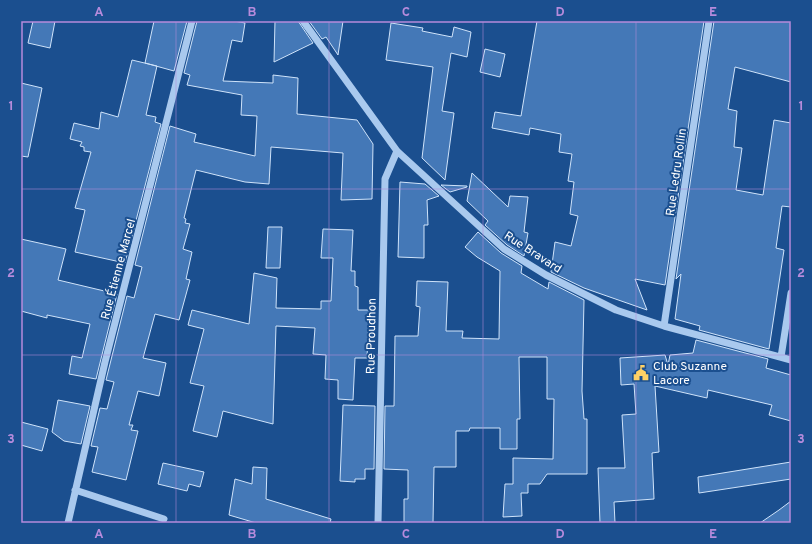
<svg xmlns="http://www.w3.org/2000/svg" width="812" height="544" font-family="Overpass,sans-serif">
	<rect width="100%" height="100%" fill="#1b4f8f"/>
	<path fill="#4478b7" stroke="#cfe3fa" d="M33,21H55L50,48L28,43Z
		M154,21H187L174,71L145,63Z
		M197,21H234L245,23L242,42L232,40L223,81L273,83V75L298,78L297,114L357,120L373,144L372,199L341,200L343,153L271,147L269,184L245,182L196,170L184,218L186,219L185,223L190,224L183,249L192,252L186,279L190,280L179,320L155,314L143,358L166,363L159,396L138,391L129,425H133L131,430L138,431L126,480L92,472L98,447L91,446L100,408L107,409L114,382L106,380L127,296L134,298L142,267L135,265L170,126L196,134L194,142L255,156L257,116L241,115L242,95L187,85L190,75L184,73Z
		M275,21H298L313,43L274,62Z
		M309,21H343L338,55L326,37L322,39Z
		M537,21H704L665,285L635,279L647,310L584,288L551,272L555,242L571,246L578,216L570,214L574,182L568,181L572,154L559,152L561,134L530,128L529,135L492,128L495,112L521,116Z
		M714,21H791V82L735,67L728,109L737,111L734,147L742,148L736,190L763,195L774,120L791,123V207L782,206L776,248L784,250L769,349L699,330L700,326L675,319L681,274L676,279Z
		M391,23L423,28L422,31L452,37L454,27L471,32L467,57L451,53L442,111L454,113L445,180L422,158L433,67L386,60Z
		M485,49L505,54L500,77L480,72Z
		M132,60L157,66L146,115L156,117L155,122L161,124L125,263L75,252L85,210L75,208L91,152L84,151V147L80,146L82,142L70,139L74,123L99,129L101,112L118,117Z
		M21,83L42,88L28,157L21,156Z
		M472,173L508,207L510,196L528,197L524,232L528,233L524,256L507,245L485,225L488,221L467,201Z
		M400,182L425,184L439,196L427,200L428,225H424V258L398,257Z
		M441,185L467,186V187L450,192Z
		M268,227H282L280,268H266Z
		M323,229L353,230L351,271H355V286L358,287V310H369L367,358H355L353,400L338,399V380L325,379L326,355L313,354L315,328L276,326L273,424L223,411L217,437L193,431L204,386L190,383L204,329L188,325L192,310L249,324L254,273L277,278L276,308L321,309V301H331L333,258H321Z
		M478,232L501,253L522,266L521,273L548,289L549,282L584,300L582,391L584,419H587V474H547L540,484H528V493H521L522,516L503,517L505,484H513V458L553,459L554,399H547V357H519L520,419H517V449H500V428H470L469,431H456V467H434L433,523H404V499H408V470L384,469L385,406H394L395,336H418L420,307L416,306L417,281L448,282L446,331H463L462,338L499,339L500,271L477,257L465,247Z
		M21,239L66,249L58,280L117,294L96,379L69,374L72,356L82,358L90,324L47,315V318L21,311Z
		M696,340L768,359L766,368L791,375V421L769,415L772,405L708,390L707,398L655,386L659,452L652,453L654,499L614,502L615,523H600L598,468H625L622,415L636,414L634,384L621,385L620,358L665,355L668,365L670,355L693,353Z
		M58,400L90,406L81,444L64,441L52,432Z
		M343,405L375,406L374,469H365V479H355V482L340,481Z
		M21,422L48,429L42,451L21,445Z
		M791,462V479L699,493L698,477Z
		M163,463L204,472L200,487L189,484L187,491L158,484Z
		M253,467L267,468L266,499L331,519L330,523H256L229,515L235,479L252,484Z
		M791,501V523H760L779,510Z"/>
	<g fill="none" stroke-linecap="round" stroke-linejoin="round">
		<path stroke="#a9c9ee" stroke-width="7" d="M303,21L397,151L504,249L546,275L616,310L664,326L791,360
			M664,326L709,21
			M781,357L791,293
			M75,490L164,519
			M68,523L105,362L192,21
			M378,523L385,179L397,151"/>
	</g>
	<path fill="none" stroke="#b68bdc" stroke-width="1" stroke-opacity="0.55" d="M176,21V523M329,21V523M483,21V523M636,21V523M21,189H791M21,355H791"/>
	<defs>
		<symbol id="civic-bare" viewBox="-9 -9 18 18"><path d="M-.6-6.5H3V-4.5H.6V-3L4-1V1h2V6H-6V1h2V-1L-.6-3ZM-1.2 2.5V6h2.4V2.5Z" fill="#ffd166" stroke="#1b4f8f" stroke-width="2.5" paint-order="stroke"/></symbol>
	</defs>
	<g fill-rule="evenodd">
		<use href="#civic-bare" x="630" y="362" width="22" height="22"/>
	</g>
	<g text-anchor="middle" stroke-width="4" stroke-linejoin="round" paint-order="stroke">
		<g font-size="12" fill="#fff" stroke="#1b4f8f">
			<text transform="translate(676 172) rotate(-82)" y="4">Rue Ledru Rollin</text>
			<text transform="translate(533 252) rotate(33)" y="4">Rue Bravard</text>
			<text transform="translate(118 269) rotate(-75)" y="4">Rue Étienne Marcel</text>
			<text transform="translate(371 336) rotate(-89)" y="4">Rue Proudhon</text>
		</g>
		<g font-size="12" fill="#fff" stroke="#1b4f8f" text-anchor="start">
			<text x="653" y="370">Club Suzanne<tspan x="653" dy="14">Lacore</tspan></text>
		</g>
	</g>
	<rect width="812" height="544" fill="none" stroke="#1b4f8f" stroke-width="44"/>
	<rect x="22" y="22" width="768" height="500" fill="none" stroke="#b68bdc" stroke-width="1.5"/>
	<g font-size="13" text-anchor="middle" font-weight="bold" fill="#b68bdc">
		<text x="99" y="16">A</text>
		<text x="252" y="16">B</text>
		<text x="406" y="16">C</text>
		<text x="560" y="16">D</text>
		<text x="713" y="16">E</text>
		<text x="11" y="110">1</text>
		<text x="801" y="110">1</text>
		<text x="11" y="277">2</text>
		<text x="801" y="277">2</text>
		<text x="11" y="443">3</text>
		<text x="801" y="443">3</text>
		<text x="99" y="538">A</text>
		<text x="252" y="538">B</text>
		<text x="406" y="538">C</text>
		<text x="560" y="538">D</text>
		<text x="713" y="538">E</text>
	</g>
</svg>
